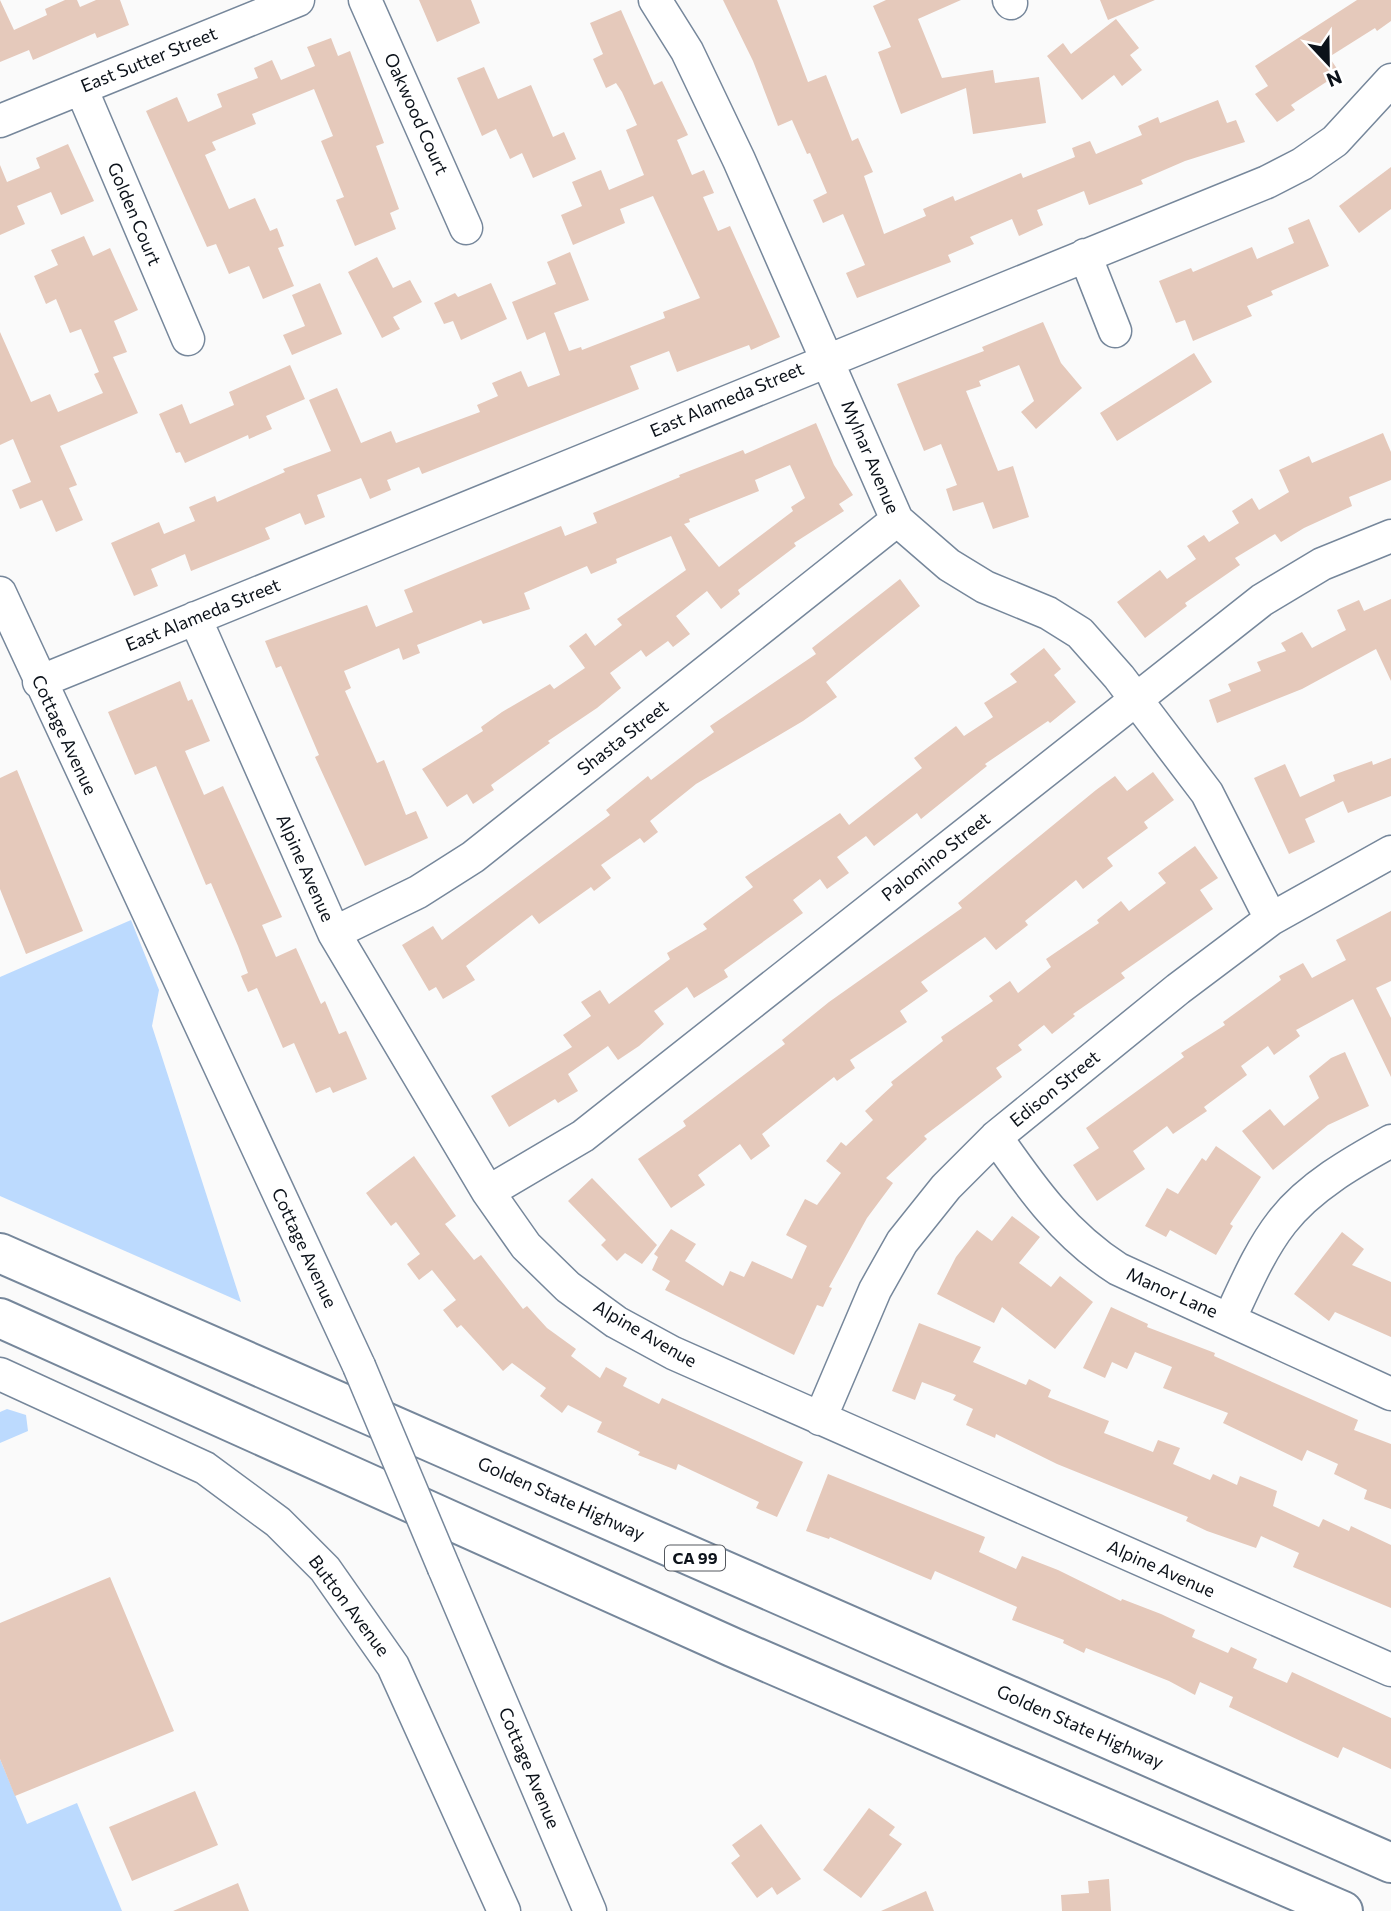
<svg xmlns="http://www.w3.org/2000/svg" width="1391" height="1911" font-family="Commissioner,sans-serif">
	<rect width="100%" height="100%" fill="#fafafa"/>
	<path fill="#bcdafe" d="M131,920L159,990L152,1026L241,1302L0,1196V977Z
		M7,1409L26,1415L28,1431L0,1443V1412Z
		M0,1759L27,1824L77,1803L122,1911H0Z"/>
	<path fill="#e5c9bb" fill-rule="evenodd" d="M0,0L14,30L47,15L45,9L65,0H77L80,7L96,0H120L129,25L97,38L95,33L33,60L29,50L0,62Z
		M419,0H471L480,23L437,42Z
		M723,0H777L808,82L826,75L852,141L858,138L873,172L864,176L884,234L926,216L923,209L953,196L955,201L1021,173L1023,178L1075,157L1072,148L1090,141L1096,154L1142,135L1138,126L1158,117L1160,123L1218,100L1227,123L1236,120L1245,142L1185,161L1141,180L1143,184L1089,205L1084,191L1037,210L1043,225L1019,236L1012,219L970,237L974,244L948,255L951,262L857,298L846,273L865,265L843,214L823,223L813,200L827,193L810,153L807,154L792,120L778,126L753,61Z
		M886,0H961L918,19L942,78L993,70L995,83L1039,77L1046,123L973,134L966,88L901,114L878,52L891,47L873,6Z
		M1100,0H1155L1108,20Z
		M1357,0H1391V21L1377,31L1375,28L1329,57L1340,73L1291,105L1295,110L1277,122L1255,94L1268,86L1255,66Z
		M621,10L654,85L662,81L688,135L677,140L692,175L704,170L714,193L703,197L718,231L730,226L780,337L751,350L749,345L677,372L669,351L630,366L639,389L422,474L419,467L387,480L391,490L370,499L361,478L317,495L325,517L305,525L300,513L265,528L270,539L191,571L185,554L151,569L158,586L134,596L111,543L159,522L164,534L195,521L189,507L215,496L217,502L285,472L283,469L331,451L309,400L337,388L361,443L391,431L396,443L480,412L477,405L498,396L492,383L521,371L528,387L560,375L545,332L527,340L512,302L556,284L547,262L570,252L589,300L554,313L569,351L581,347L582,350L665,318L663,312L700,298L653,196L620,209L625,223L573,245L561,215L582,206L572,182L601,170L609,190L644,175L626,130L637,125L622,92L616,83L606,88L593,59L603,54L590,23Z
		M1116,19L1139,48L1130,55L1142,70L1122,86L1114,75L1082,100L1047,56L1063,43L1071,54Z
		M331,38L338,56L350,51L384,143L376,146L399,209L390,213L396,229L355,246L336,200L344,197L321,141L333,136L314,89L252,114L256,124L212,142L216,150L205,155L229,209L255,198L270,231L277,228L284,246L278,248L294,286L263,299L249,266L229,274L216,244L207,247L146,111L177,97L188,122L222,107L217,94L258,78L254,68L272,60L281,80L315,66L307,47Z
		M484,67L498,99L531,85L553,137L564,132L576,159L533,178L522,153L510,159L496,129L482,136L457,78Z
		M68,144L94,201L61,215L51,192L17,206L25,224L0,235V165L7,182L40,168L36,158Z
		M1391,167V209L1359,233L1339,206Z
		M1309,219L1329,266L1271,291L1273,295L1247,306L1252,316L1193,341L1185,320L1176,323L1159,281L1191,268L1193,272L1252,247L1257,259L1294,243L1288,228Z
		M84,236L93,256L110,248L138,310L114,321L127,352L113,357L138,413L60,446L77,485L69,488L83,520L56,532L42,500L20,509L12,490L31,482L13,439L0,445V332L31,402L50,394L58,412L103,393L94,374L99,372L81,329L70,333L56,299L46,304L34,276L58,265L51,250Z
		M377,257L393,288L410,280L422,302L393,317L400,329L382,338L348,272Z
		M320,283L342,334L292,355L283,335L305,326L292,295Z
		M491,283L507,319L461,340L453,321L444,324L434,303L455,293L458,297Z
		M1043,322L1061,363L1082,388L1036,429L1021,412L1034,401L1019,365L979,381L981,386L966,391L998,471L1013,466L1029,517L993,529L983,502L953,511L946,489L957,485L941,444L924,451L897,384L984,351L982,347Z
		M1194,353L1212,382L1117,441L1100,413Z
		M290,365L305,399L266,416L272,429L249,439L248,435L185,463L180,452L176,453L159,414L182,404L190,424L234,405L229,392Z
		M816,423L834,465L853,495L839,504L844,511L794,543L796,546L738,590L740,594L721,609L707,591L676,616L690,634L673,647L668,641L646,657L641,650L610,673L621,688L597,708L548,741L550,743L491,785L494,790L473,804L467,794L447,807L422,769L483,731L481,727L502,712L550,684L554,689L585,668L569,646L586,633L595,646L622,625L617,619L686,570L671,536L616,559L617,563L591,574L587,566L524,593L530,609L483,624L481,620L417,645L420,653L403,660L399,648L344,671L351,688L345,691L377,763L384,760L406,815L416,811L428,838L365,866L315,757L319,755L281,666L276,668L265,641L367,605L376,627L413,612L404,590L561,526L565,536L597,523L593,513L680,477L679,475L743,450L745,454ZM790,465L805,498L791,507L793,511L719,567L684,524L690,522L689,519L759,491L755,480Z
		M1383,433L1391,452V480L1349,497L1352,506L1304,528L1281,542L1275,534L1235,558L1240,565L1185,603L1187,606L1145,638L1117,602L1160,570L1167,579L1196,559L1187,546L1204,535L1209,542L1239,523L1232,511L1252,498L1259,510L1289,492L1279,470L1309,456L1312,463Z
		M900,579L920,606L826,682L837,697L803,721L696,784L650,821L658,832L644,843L640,838L601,865L611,878L594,891L591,887L539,924L532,915L466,966L475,980L443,999L436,987L429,991L402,945L433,926L442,940L610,815L606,810L648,776L651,780L714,732L710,726L816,654L812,648Z
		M1391,599V681L1376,649L1302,689L1217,723L1209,700L1231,691L1228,684L1261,671L1257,662L1286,651L1281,643L1302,632L1312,648L1346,630L1337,610L1359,600L1364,611Z
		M1044,648L1061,669L1054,675L1076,702L1050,723L1048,721L985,764L987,766L921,819L917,813L874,846L866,836L837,857L849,873L827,889L820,879L793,900L803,913L724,970L728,977L694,998L687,987L654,1011L664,1024L639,1046L618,1060L608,1046L568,1074L578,1091L558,1103L555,1099L509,1127L491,1096L572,1047L563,1035L591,1016L581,1002L600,990L609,1004L670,959L667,953L707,929L703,924L753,887L745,877L840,813L849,825L922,768L914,758L956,726L964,736L993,717L984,703L1017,682L1010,674Z
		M180,681L188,701L192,699L210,741L185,751L204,795L223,786L282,917L262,925L276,957L296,948L321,1004L325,1001L339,1034L346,1031L367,1079L333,1093L330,1087L316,1093L294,1043L283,1048L257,988L248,992L241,976L248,973L238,946L211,883L206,885L156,766L135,775L108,712Z
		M1391,758V796L1348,813L1343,801L1305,819L1315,842L1289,854L1254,778L1285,764L1300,797L1335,781L1333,775L1372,761L1373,765Z
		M17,770L83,931L26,954L0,889V778Z
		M1153,772L1174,800L1144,822L1148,828L1107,858L1113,866L1083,889L1076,880L1025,921L1028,925L996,950L985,937L921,982L928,991L900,1011L907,1022L850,1060L855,1068L837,1081L834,1077L762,1134L770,1146L751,1160L740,1144L698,1175L705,1185L671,1208L638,1159L686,1126L683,1121L785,1044L782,1040L829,1002L962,908L958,903L1096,790L1115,776L1127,791Z
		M1195,846L1218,878L1200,890L1213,909L1121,973L1125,978L1073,1014L1075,1016L1052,1034L1044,1025L1018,1045L1022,1050L996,1068L1002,1077L924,1136L927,1139L886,1178L893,1183L867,1218L829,1287L832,1288L823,1307L817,1305L794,1355L665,1290L670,1281L652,1270L658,1257L654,1254L671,1229L696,1244L685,1261L723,1286L730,1271L744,1277L752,1261L792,1279L807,1246L786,1235L805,1199L817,1205L841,1173L826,1161L841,1142L846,1146L873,1120L865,1111L893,1085L891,1082L943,1041L941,1037L993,1001L989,996L1010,981L1018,993L1051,967L1046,959L1099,923L1097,920L1121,901L1129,911L1166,883L1158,873Z
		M1391,911V981L1376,988L1391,1018V1077L1353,999L1296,1030L1300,1036L1274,1055L1268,1046L1241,1066L1247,1075L1204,1107L1207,1111L1173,1134L1167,1126L1133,1151L1145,1169L1097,1201L1073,1165L1099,1148L1086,1128L1184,1057L1181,1053L1225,1025L1223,1022L1281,980L1279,976L1303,963L1312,978L1346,960L1336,940Z
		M1345,1052L1369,1106L1328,1125L1273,1170L1242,1131L1270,1109L1284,1126L1319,1098L1309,1076L1331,1058Z
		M1216,1146L1261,1177L1230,1224L1233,1226L1216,1255L1170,1230L1166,1237L1145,1226L1167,1188L1178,1194L1202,1158L1206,1161Z
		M414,1156L456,1216L445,1224L474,1260L481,1255L523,1309L527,1306L547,1328L576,1349L571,1356L600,1378L606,1367L627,1378L623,1386L659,1404L662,1398L803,1462L777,1517L756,1508L759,1502L678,1464L676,1470L638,1455L640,1452L597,1432L602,1422L568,1405L562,1413L540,1396L546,1388L512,1363L503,1371L461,1325L457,1328L443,1310L456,1300L432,1270L419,1280L407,1264L420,1254L396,1222L391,1226L366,1193Z
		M592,1178L657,1245L642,1264L625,1253L617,1261L601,1245L606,1240L568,1201Z
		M1012,1216L1040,1237L1019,1263L1051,1287L1060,1276L1093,1302L1055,1349L1002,1307L994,1323L937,1294L956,1257L977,1230L992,1241Z
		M1342,1232L1364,1249L1352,1265L1391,1282V1337L1335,1312L1329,1321L1294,1294Z
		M1111,1307L1148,1324L1147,1327L1215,1353L1214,1356L1358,1420L1354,1430L1391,1444V1509L1364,1499L1367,1490L1334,1474L1338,1464L1307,1450L1302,1461L1223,1423L1228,1413L1163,1388L1172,1367L1135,1352L1127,1369L1112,1362L1105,1378L1083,1368Z
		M919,1323L981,1347L973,1362L1026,1385L1029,1379L1051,1390L1048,1397L1109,1421L1104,1433L1153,1452L1158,1440L1180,1448L1173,1464L1210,1480L1213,1474L1237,1485L1240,1476L1277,1491L1273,1506L1319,1527L1323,1519L1349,1531L1351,1526L1391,1545V1608L1293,1567L1299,1553L1261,1536L1256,1548L1207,1531L1186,1521L1188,1517L1057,1464L996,1434L995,1438L966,1425L973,1409L953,1400L956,1395L922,1382L915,1400L892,1391Z
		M828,1474L985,1537L979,1552L1016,1569L1022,1556L1058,1570L1121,1601L1122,1599L1161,1614L1195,1630L1192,1637L1228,1653L1231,1647L1257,1659L1253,1668L1287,1683L1292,1672L1391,1718V1769L1343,1747L1338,1758L1305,1743L1229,1707L1233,1697L1200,1682L1195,1695L1169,1681L1086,1648L1084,1653L1063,1643L1064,1640L1012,1620L1017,1607L935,1571L931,1580L830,1537L829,1539L806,1531Z
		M110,1577L174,1731L15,1796L0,1759V1623Z
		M195,1791L218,1845L132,1881L109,1827Z
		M869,1808L895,1827L889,1835L902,1844L861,1898L823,1870Z
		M761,1824L801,1879L777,1895L772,1887L757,1898L731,1863L740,1856L732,1845Z
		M1109,1879L1111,1911H1062L1061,1895L1089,1893L1088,1881Z
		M238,1883L249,1911H173Z
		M926,1891L934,1911H881Z"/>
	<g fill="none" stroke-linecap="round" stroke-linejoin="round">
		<defs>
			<path id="minor" d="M365,0L466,228
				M655,0L687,51L739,160L897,520L949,565L985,587L1048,613L1080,633L1119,677L1207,793L1271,919
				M1009,0L1011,3
				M81,88L188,339
				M0,121L298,0
				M1085,255L1115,331
				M0,593L359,1366
				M195,618L334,933L488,1192L526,1246L568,1287L616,1322L673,1353L1391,1670
				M39,682C448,515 857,348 1267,182L1302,164L1335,141L1391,80
				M334,933L418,892L473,857L897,520
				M996,1137C1032,1189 1065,1235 1118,1269L1391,1394
				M488,1192L583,1136L1262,600L1322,564L1391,536
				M1230,1318C1245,1286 1260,1250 1282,1222C1309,1187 1353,1162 1391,1141
				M0,1374L205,1468L278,1522L325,1569L393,1666L504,1911
				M820,1419L875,1290L902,1242L946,1187L996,1137L1178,989L1271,919L1391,852
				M444,1568L590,1911"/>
			<path id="highway" d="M0,1253L1391,1863
				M0,1318L732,1647L1343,1911"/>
		</defs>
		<use href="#minor" stroke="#76879b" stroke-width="35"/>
		<use href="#highway" stroke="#76879b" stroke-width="42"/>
		<use href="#minor" stroke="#fff" stroke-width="32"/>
		<use href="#highway" stroke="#fff" stroke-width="38"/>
		<defs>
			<path id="minor-bridge" d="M359,1366L444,1568"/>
		</defs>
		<use href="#minor-bridge" stroke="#76879b" stroke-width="35" stroke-linecap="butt"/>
		<use href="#minor-bridge" stroke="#fff" stroke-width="32"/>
	</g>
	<g text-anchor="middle" stroke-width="5" stroke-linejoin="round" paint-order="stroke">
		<rect fill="#fff" stroke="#55595f" stroke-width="2" x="665" y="1545.5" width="60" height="25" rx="5"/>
		<g font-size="16" font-weight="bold" fill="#0c121a">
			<text x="695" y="1564">CA 99</text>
		</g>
		<g font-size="18" fill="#0c121a" stroke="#fff">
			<text transform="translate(149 60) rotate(-22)" y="6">East Sutter Street</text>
			<text transform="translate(416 114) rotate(66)" y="6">Oakwood Court</text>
			<text transform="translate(134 214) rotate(67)" y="6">Golden Court</text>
			<text transform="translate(727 400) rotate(-23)" y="6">East Alameda Street</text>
			<text transform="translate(870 457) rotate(67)" y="6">Mylnar Avenue</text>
			<text transform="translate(203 615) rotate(-22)" y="6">East Alameda Street</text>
			<text transform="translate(64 735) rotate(65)" y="6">Cottage Avenue</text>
			<text transform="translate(623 738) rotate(-38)" y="6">Shasta Street</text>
			<text transform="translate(936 857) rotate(-38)" y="6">Palomino Street</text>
			<text transform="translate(305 868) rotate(66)" y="6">Alpine Avenue</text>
			<text transform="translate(1055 1089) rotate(-39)" y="6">Edison Street</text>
			<text transform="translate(304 1248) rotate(65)" y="6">Cottage Avenue</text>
			<text transform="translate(1172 1293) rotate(24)" y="6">Manor Lane</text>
			<text transform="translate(645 1334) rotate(30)" y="6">Alpine Avenue</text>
			<text transform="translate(561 1499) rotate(24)" y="6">Golden State Highway</text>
			<text transform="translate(1161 1569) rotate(24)" y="6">Alpine Avenue</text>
			<text transform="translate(349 1606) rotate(53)" y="6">Button Avenue</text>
			<text transform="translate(1080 1727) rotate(24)" y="6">Golden State Highway</text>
			<text transform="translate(529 1768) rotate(67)" y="6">Cottage Avenue</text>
		</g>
	</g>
	<g transform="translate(1328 63) rotate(158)" stroke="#ffffff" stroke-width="5" paint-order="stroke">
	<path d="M0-5L12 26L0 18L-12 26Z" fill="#0c121a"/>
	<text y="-10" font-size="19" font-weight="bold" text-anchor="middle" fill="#0c121a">N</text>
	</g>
</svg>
